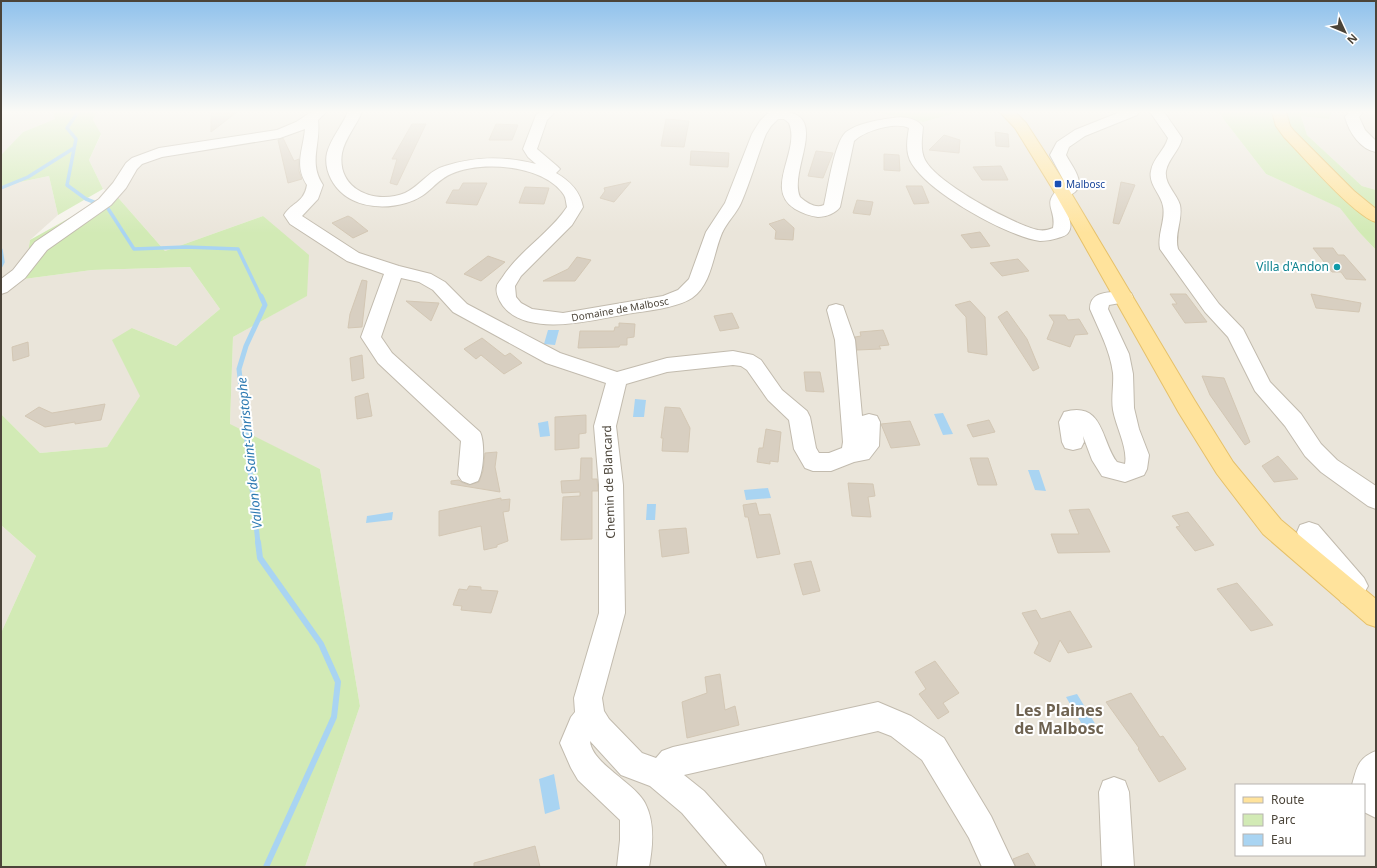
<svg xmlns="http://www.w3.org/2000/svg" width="1377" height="868" font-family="'Noto Sans',sans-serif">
	<rect width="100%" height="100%" fill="#f6f3ec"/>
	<path fill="#eae5da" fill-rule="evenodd" d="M1,112H53L55,119L23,132L1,155Z
		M97,112H875L923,122L960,112H1218L1266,174L1341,208L1359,232L1376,250V867H305L360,706L320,469L230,425L233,337L306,296L263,216L165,251L114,193L103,189L89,160L101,135L93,120ZM1236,785H1364V855H1236Z
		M1332,112H1376V190L1362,186L1307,135L1301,115L1329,119Z
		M49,176L58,215L30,240L24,279L92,270L190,267L220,309L176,346L132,328L141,396L107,447L40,453L1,414V186Z
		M1,525L36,556L1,633Z"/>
	<path fill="#d2eab5" d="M53,112H97L93,120L101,134L89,160L103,189L58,215L49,176L1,186V155L23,132L55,119Z
		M875,112H960L923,122Z
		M1218,112H1332L1329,119L1301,116L1307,135L1362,186L1376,190V250L1359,232L1340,208L1266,174Z
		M114,193L165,251L263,216L309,255L307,296L233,337L230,424L320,469L360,706L305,867H1V633L36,556L1,525V414L40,453L107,447L140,396L112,340L132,328L176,346L220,309L190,267L92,270L24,279L30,240Z"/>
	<path fill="#a9d4f2" d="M548,330H559L555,345L544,344Z
		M635,399L646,400L644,417H633Z
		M943,413L953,434L943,435L934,414Z
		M548,421L550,436L540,437L538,423Z
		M1028,470H1039L1046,491L1035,490Z
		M768,488L771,498L746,500L744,490Z
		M647,504H656L655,520H646Z
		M393,512L392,520L366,523L367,516Z
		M1077,694L1099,730L1087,733L1066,697Z
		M554,774L560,809L545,814L539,779Z"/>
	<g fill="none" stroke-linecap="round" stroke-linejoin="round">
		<path stroke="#a9d4f2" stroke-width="3.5" d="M78,112L67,128L76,139L67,185L86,199L107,207L134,249L186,247L238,249L261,297
			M1,188L28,177L74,148
			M1,250L3,262L1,266"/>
		<path stroke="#a9d4f2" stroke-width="5" d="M258,543L239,369L246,346L265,305L261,296"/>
		<path stroke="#a9d4f2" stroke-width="6" d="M258,542L260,558L321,644L338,682L334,717L266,867"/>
	</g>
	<path fill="#d8cfc1" stroke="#d3c7b4" d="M211,112H237L211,132Z
		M666,119L689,121L684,147L661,146Z
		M412,124H426L397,185L390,183L397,159H392Z
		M496,124L518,125L512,140H489Z
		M995,132L1008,134L1009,147L996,146Z
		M944,135L960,140L959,153L929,150Z
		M283,138L294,161L299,159V171L302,179L288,183L278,140Z
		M691,151L729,153L728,167L690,165Z
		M816,151L833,153L823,178L808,176Z
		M884,154L899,155L900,171L884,170Z
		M1001,166L1008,180H982L973,167Z
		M631,182L614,202L600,198L605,191L604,188Z
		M1121,182L1135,185L1119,224L1113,223Z
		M463,183H487L477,205L446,203L453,190H459Z
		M906,186H922L929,203L914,204Z
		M525,187L549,188L544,204L519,203Z
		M857,200L873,202L870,215L853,213Z
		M348,216L352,218L368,231L353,238L332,223Z
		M784,219L794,228L793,240L775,239L776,231L769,224Z
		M980,232L990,246L971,248L961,235Z
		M1313,248H1333L1338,255H1344L1366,280L1346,279L1341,272H1332Z
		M488,256L505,262L481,281L464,274Z
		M577,257L591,260L575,281H543L568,269Z
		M1018,259L1029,271L1002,276L990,263Z
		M362,280L367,281L362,327L348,328L350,314Z
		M1170,294H1186L1207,322L1185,323L1172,304H1177Z
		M1311,294L1361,303L1359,312L1316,308Z
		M406,301L439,303L431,321Z
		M970,301L985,317L987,355L968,352L966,317L955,305Z
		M1007,311L1027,339L1039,368L1033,371L998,317Z
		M732,313L739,328L720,331L714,316Z
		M1049,315H1065L1068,320L1079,319L1088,334L1075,335L1070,347L1047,339L1054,322Z
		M619,323L635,324L634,337L627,338V345H620L619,347L578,348L580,331H614L615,327H619Z
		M883,330L889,345L879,346L881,349L857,350L855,337L861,336L860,332Z
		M482,338L505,356L510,353L522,363L504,374L481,355L476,359L464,349Z
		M28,342L29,356L13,361L12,347Z
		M362,355L364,378L352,381L350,358Z
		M804,372H820L824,392L806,391Z
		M1202,376L1224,378L1250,442L1245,445L1210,395Z
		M368,393L372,416L357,419L355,397Z
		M105,404L101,420L75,424V422L45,427L25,416L39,407L52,413Z
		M665,407L680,408L690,428L688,452L662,451L663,438H661Z
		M586,415V433L579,434V448L555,450V417Z
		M989,420L995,432L973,437L967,425Z
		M910,421L920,445L891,448L881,424Z
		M766,429L781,432L778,462L770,461V464L757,462L759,448H763Z
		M497,452L495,467L500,492L451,484V481L459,480L461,482L469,485L479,482L483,471L485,453Z
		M1278,456L1285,464L1298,479L1274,482L1262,466Z
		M581,458H592V479H597L598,491H592V539L561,540L563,497L580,496V492L562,493L561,481L580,480Z
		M970,458H988L997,485H978Z
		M848,483L873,484L875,496L868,497L871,517L852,516Z
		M501,498V500L510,499L509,511L503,512L508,541L497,545V547L484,550L481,526L439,536V511Z
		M756,503L759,515L770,514L780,554L757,558L748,517H745L743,505Z
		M1089,509L1110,552L1058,553L1051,534H1079L1069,510Z
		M1188,512L1214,545L1195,551L1176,527L1180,526L1172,516Z
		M686,528L689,553L662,557L659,530Z
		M811,561L820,591L803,595L794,564Z
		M1237,583L1273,625L1251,631L1217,589Z
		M469,586L481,587V590L498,591L491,613L461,610L462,606L453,605L459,589L467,590Z
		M1036,610L1041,619L1070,611L1092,647L1068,653L1060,640L1050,662L1034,653L1039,643L1022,613Z
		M935,661L959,693L943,703L949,712L938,719L919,694L926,689L915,672Z
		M720,674L725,710L735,706L739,725L687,738L682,702L707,693L705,677Z
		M1131,693L1160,737L1163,736L1186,769L1159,782L1138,749L1139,748L1106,702Z
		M535,846L540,867H474V863Z
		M1028,853L1036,867H1016L1013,859Z"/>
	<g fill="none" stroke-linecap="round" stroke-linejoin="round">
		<defs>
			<path id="minor" d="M311,112H326L318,120C321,145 308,162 323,185L318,199L302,216L359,253L399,266L431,274L445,282L467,304L560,353L617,372L667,358L733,351L753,355L761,360L782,390L807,411L810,417L816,448L819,453H829L842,448L843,442L835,340L827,310L829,306L836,304L843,306L855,340L862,416L869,414L877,416L880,422L879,446L869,459L854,462L831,471H813L805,468L794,449L789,420L768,400L747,370L741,366L733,365L667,372L626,384L616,426L623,485L625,613L602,698L604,711L609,719L642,753L656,758L662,751L673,747L878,702L911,716L944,738L991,816L1015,867H982L969,838L922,760L891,736L878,731L684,775L704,791L762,855L766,867H728L682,813L650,786L621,775L590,741C591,763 635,783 645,803C655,822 653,846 649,867H617L620,840V820L578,780L571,768L560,743L571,717L575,712L574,698L599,613V485L594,426L606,383L546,363L453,312L433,290L419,282L401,278L381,337L392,353L480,432C485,442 484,471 478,481L470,484L462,481L458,475L461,441L378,363L361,337L384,274L347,261L290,224L284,215C292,202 304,203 307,185C294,165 303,151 305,129L280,138L162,157L142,164L137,169L126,188L111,205L47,250L25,278L7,292L1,294V279L13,270L35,242L99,199L113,183L126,163L132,158L159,148L277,130L296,122Z
				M348,112H362C356,126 345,138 342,153C336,190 376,205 405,193C420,186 429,170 445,166C476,156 505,156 536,164L528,157L523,149L536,115L540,112H555L547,120L537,149L557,166L560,169L556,173C570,181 580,191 583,207L572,225L521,276L515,286L516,297L521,303L532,309L563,313L663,296L678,290L689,279L706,232L725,203L752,134L760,121L769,112C838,105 787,169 800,197C807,203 816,209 824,205C828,188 834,143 846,132C858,123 878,120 893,118C903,116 917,118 923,127C922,138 920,150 925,160C937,183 1012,224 1038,230C1044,231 1048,230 1053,228C1057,208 1039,204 1063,185L1064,181L1050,155L1057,142L1075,130L1120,112H1139L1137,115L1085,136L1069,147L1066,155C1071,165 1086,182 1075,192C1070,195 1066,198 1066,204C1065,213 1075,224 1068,233C1066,236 1061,237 1058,238C1052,240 1046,241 1040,241C1006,236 930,193 912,164C905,153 907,140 909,128C896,121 864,131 854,141L840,207C836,213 826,217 818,217C810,216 802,213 795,209C763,189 801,151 789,123L784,119H778L771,126L766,134C757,157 751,180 741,203C736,214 727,222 722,233C713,254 712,284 692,298C677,308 645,311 627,314C593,320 528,338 503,306C499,300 495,293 497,286C497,284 500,281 502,278C519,251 549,234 567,207C566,203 566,198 564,195C545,165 481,160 451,174C433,182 429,197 406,203C379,211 345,206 331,179C327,171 325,162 327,153C331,138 342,126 348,112Z
				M1150,112H1164L1182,138C1180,150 1168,159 1166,171C1164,184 1177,194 1180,205C1183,220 1174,234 1178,249L1219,304L1243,329L1270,382L1301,414L1321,444L1337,460L1376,486V509L1368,506L1321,472L1305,456L1285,426L1255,391L1228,337L1205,312L1160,249C1157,234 1166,220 1163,206C1161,194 1148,184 1151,171C1153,158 1165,150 1168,138Z
				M1349,112H1363L1359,117L1365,130L1376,141V152C1360,149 1349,132 1345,117Z
				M1124,291L1131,293L1133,297L1131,301L1109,305L1108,309L1129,354L1133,374L1134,408L1139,429L1149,455L1147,469L1144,475L1125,482L1102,476L1092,460L1083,436L1084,442L1081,448L1073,450L1065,448L1062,442L1059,422L1064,412C1104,400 1101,442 1117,462L1125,464C1128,448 1116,427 1113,410C1111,398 1114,385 1113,373C1110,350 1099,330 1090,309C1090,290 1110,293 1124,291Z
				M1309,522L1318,525L1364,578L1368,586L1359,602L1350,606L1341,602L1337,594L1340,587L1300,539L1297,532L1300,525Z
				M1376,751V818L1364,812V785H1352C1357,767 1358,758 1376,751Z
				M1114,777L1125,781L1129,792L1134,867H1102L1099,792L1103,781Z"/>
			<path id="major" d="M1000,112H1015L1026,123L1068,188L1195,401L1233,462L1281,520L1376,599V627L1367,624L1263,534L1217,474L1179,413L1052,188L1015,128Z
				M1272,112H1286L1290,126L1294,131L1354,191L1376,209V222C1355,217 1302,155 1284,137L1276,126Z"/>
		</defs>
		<use href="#minor" stroke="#c2bbae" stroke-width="2"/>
		<use href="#major" stroke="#e6c16a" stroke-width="2"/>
		<use href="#minor" fill="#fff" fill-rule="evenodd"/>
		<use href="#major" fill="#ffe39c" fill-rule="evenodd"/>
	</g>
	<linearGradient id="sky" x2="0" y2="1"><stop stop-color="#8fc1ec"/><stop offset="0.48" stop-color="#fbfaf6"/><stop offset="1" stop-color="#fbfaf6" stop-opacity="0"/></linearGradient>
	<rect width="1377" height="233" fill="url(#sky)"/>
	<rect fill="#1a4fb4" stroke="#fff" stroke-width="1.5" x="1054" y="180" width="8" height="8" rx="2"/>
	<circle fill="#0f9aa8" stroke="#fff" stroke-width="1.5" cx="1337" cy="267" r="4"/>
	<g text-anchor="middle" stroke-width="4" stroke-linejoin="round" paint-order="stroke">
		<g font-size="10" fill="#164399" stroke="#fff" text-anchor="start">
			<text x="1066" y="188">Malbosc</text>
		</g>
		<g font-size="10" fill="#4b4439" stroke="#fff">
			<text transform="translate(620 309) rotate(-10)" y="4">Domaine de Malbosc</text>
		</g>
		<g font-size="12" fill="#0d838f" stroke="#fff" text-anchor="end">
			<text x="1329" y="271">Villa d'Andon</text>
		</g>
		<g font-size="12" fill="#4b4439" stroke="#fff">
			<text transform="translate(609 482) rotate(-92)" y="4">Chemin de Blancard</text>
		</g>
		<g font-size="13" font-style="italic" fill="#2e7ab2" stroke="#fff">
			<text transform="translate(249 453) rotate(-96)" y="5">Vallon de Saint-Christophe</text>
		</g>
		<g font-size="16" font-weight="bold" fill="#6e6250" stroke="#fff">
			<text x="1059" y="716">Les Plaines<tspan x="1059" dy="18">de Malbosc</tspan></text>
		</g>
	</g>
	<rect width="1377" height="868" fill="none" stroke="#4b4439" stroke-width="4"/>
	<rect x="1235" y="784" width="130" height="72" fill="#ffffff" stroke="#b7b4b0"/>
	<rect x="1243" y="797" width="20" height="6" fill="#ffe39c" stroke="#b7b4b0"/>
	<text x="1271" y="804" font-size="12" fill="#4b4439">Route</text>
	<rect x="1243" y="814" width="20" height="12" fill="#d2eab5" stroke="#b7b4b0"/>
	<text x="1271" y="824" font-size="12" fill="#4b4439">Parc</text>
	<rect x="1243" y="834" width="20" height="12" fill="#a9d4f2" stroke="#b7b4b0"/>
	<text x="1271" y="844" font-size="12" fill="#4b4439">Eau</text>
	<g transform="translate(1345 32) rotate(134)" stroke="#ffffff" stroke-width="3" paint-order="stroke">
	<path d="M0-3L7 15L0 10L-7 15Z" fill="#4b4439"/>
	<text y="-6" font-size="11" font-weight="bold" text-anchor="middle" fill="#4b4439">N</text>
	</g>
</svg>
